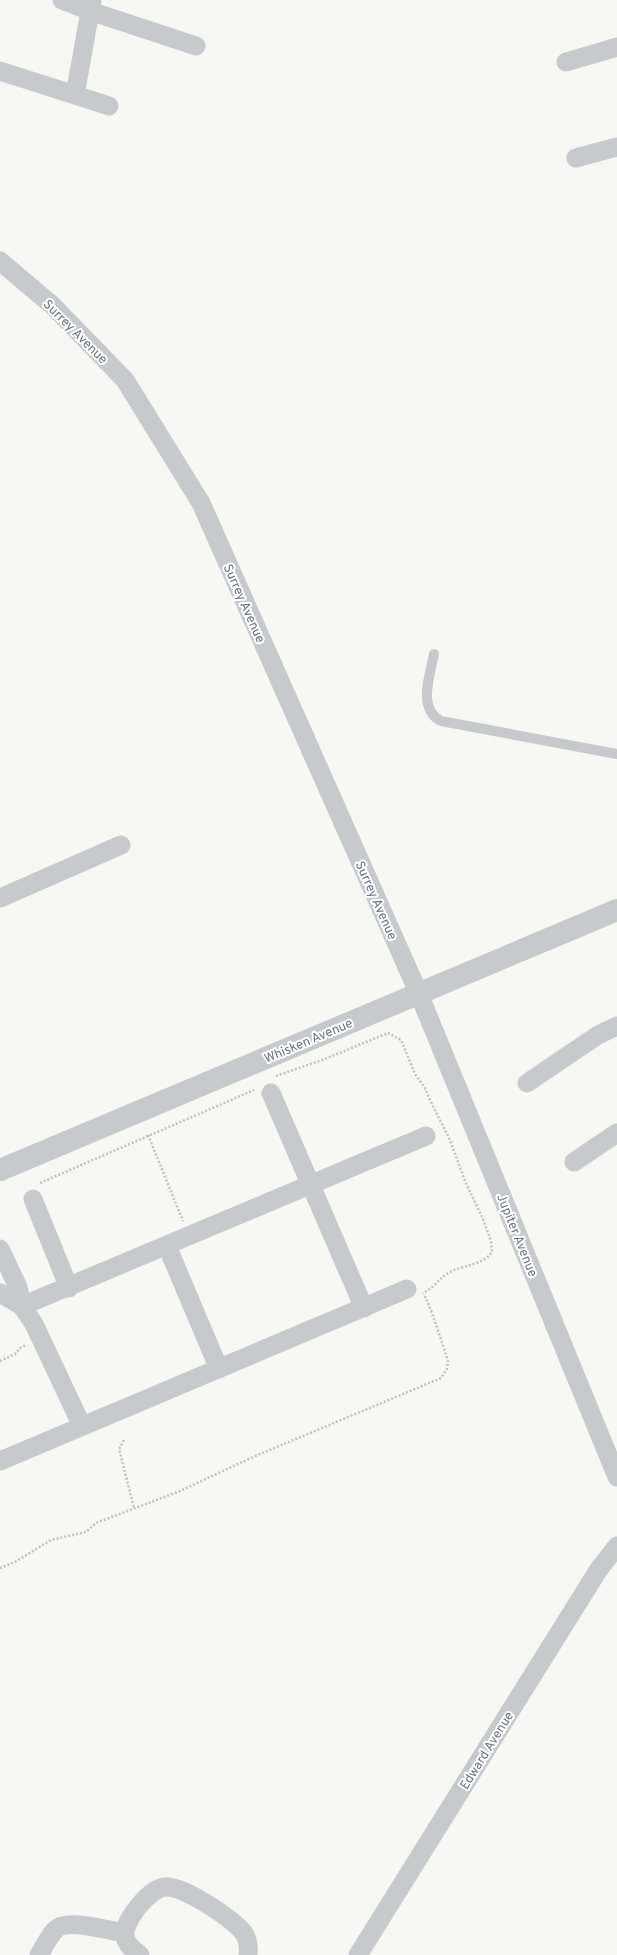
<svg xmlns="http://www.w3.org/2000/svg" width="617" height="1955" font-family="Overpass,sans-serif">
	<rect width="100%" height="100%" fill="#f7f7f3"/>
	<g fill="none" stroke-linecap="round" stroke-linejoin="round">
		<path stroke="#c0c1c4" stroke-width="2.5" stroke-dasharray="2 2" stroke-linecap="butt" d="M276,1076L325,1059L388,1033L401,1040L415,1074L425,1088L430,1100L450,1140L465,1181L483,1219L491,1241L492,1252C483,1265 464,1265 450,1272C440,1277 434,1288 423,1293
			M148,1135L183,1221
			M40,1183L254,1090
			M0,1361L15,1354L20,1348L26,1345
			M124,1440L119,1449L134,1508
			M0,1568L15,1562L51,1540L86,1532L96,1523L180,1491L253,1457L441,1378L447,1369L448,1361C444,1349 429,1300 423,1294"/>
		<path stroke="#c6cacd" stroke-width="10" d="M434,654C430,675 417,709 441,721L617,754"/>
		<path stroke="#c6cacd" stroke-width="19" d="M62,0L90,11L196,46
			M566,62L617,47
			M0,71L75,95L92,0
			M75,95L109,106
			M576,158L617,147
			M0,261L53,306L125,380L201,503L419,994L617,1477
			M0,898L121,845
			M527,1083L598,1035L617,1026
			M271,1093L364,1308
			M574,1162L617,1133
			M33,1199L69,1288
			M167,1246L219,1369
			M0,1249L18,1287L22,1306L34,1324L82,1426
			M0,1293L22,1306
			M22,1306L426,1136
			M0,1461L407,1289
			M39,1955C44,1947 49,1936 56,1929C67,1918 110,1931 125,1933
			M140,1955C133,1950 124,1943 125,1933C126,1918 150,1888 165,1887C183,1885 231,1918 243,1932C248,1939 249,1947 248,1955
			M358,1955L599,1569L617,1546"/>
		<path stroke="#c6cacd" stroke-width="22" d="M0,1170L617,910"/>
	</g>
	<g text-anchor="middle" stroke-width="4" stroke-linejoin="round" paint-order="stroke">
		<g font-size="13" fill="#647487" stroke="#fff">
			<text transform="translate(76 331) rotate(45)" y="5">Surrey Avenue</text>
			<text transform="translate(245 603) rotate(66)" y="5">Surrey Avenue</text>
			<text transform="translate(377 900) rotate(66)" y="5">Surrey Avenue</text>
			<text transform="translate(308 1040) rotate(-23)" y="5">Whisken Avenue</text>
			<text transform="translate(518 1235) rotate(68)" y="5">Jupiter Avenue</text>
			<text transform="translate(486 1750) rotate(-58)" y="5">Edward Avenue</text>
		</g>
	</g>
</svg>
